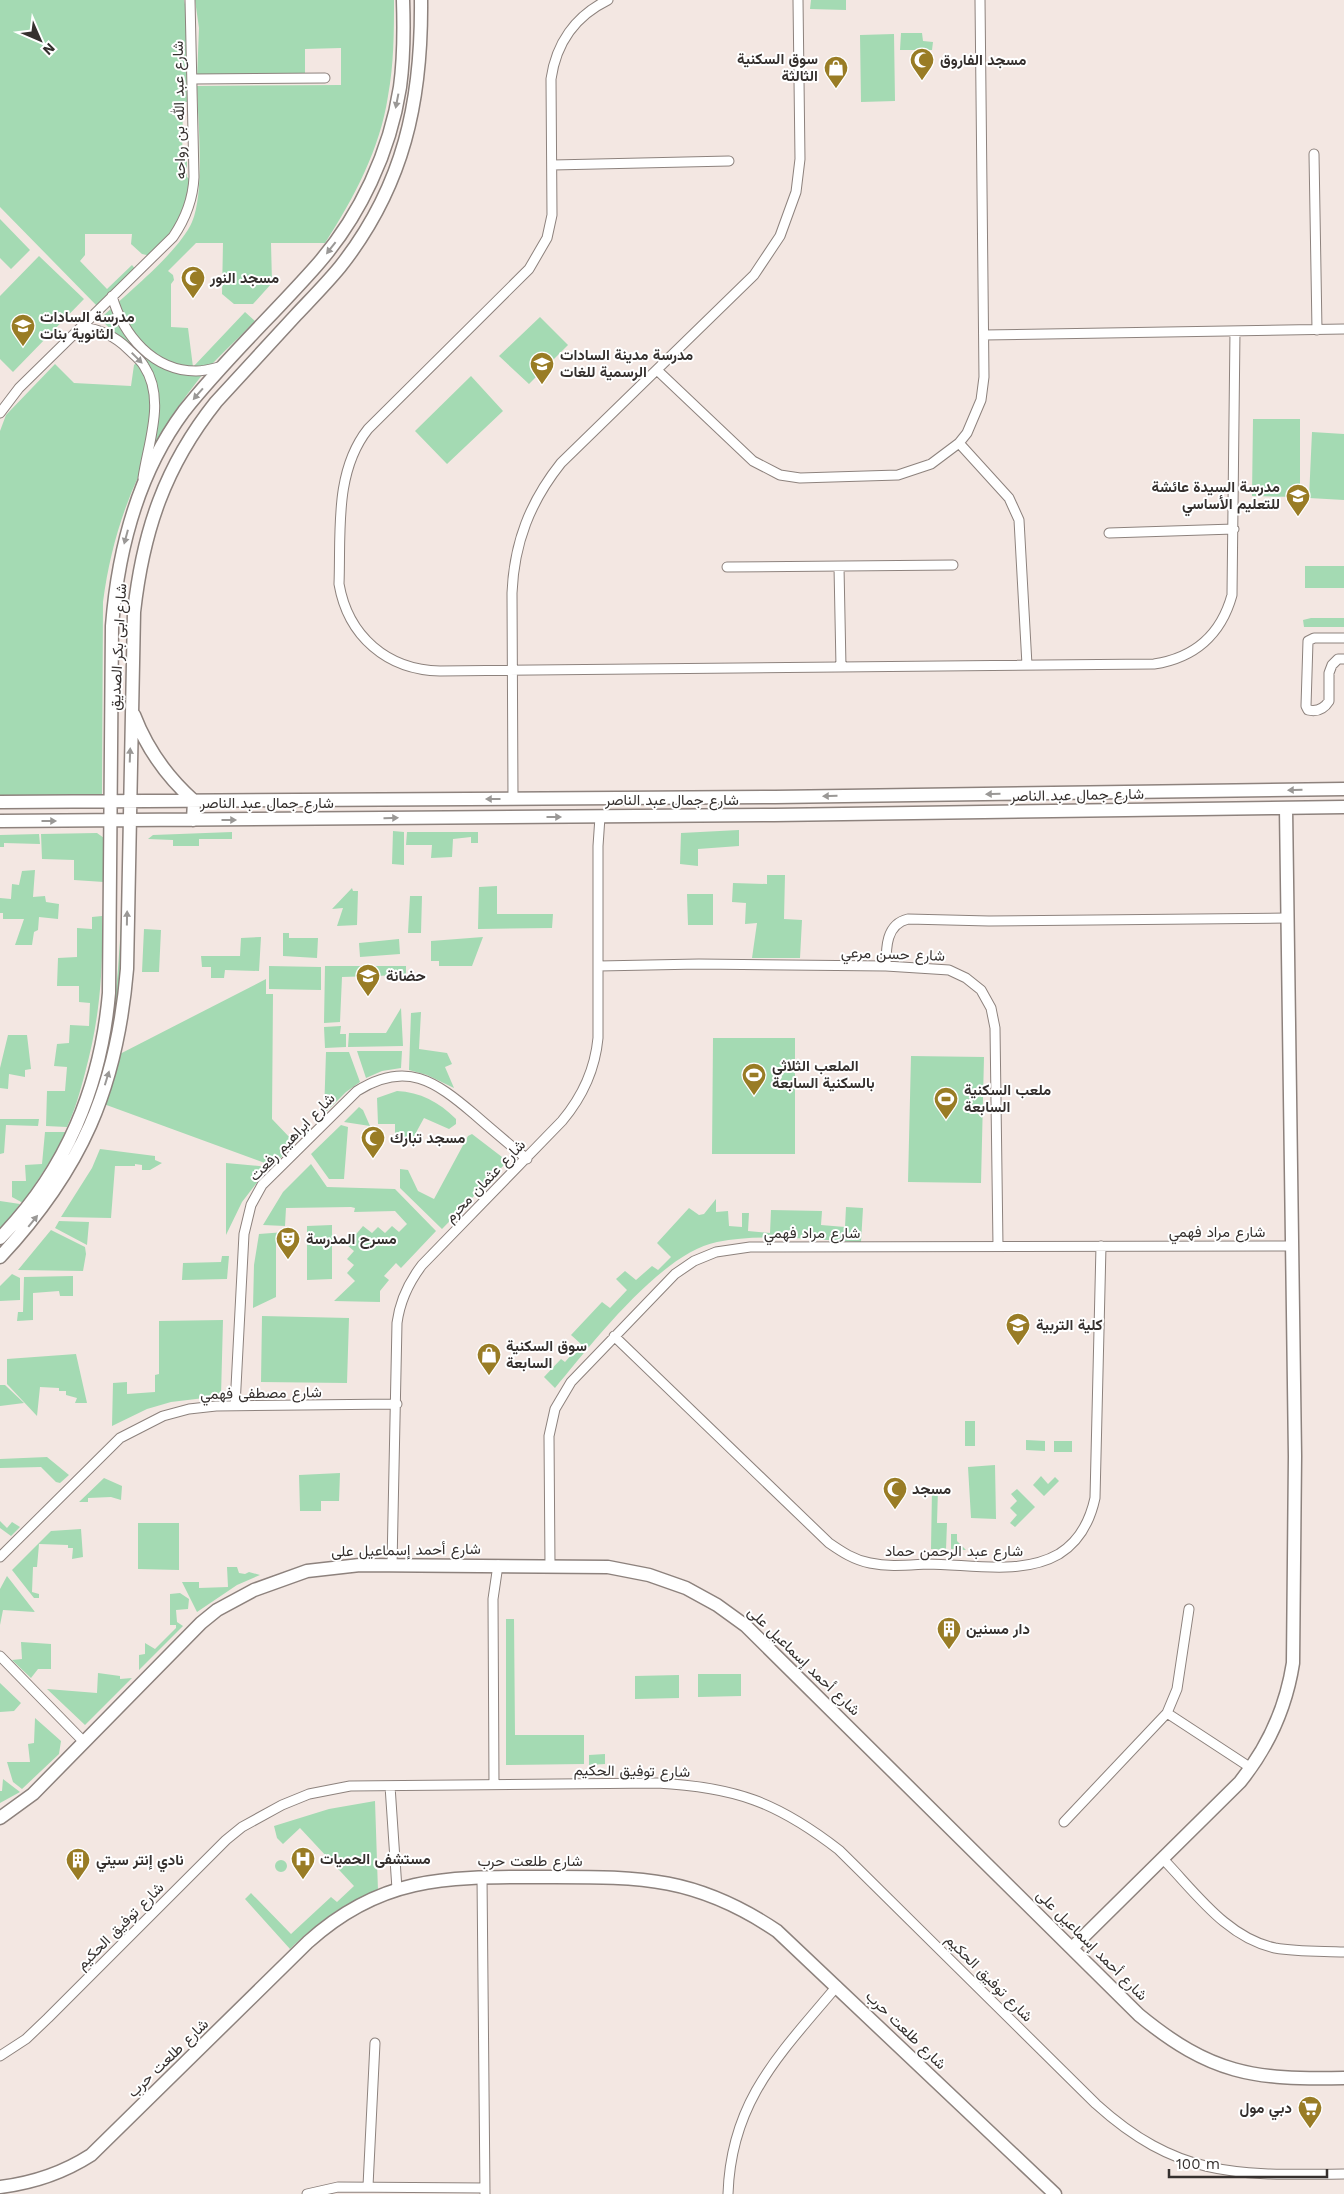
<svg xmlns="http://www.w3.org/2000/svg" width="1344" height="2194" font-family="'Work Sans',Vazirmatn,sans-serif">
	<rect width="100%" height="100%" fill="#f3e7e2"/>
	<path fill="#a4dab3" d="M0,0H184L186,9L187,102H183L182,160L187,161V177L194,183L175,226L151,256L142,254L131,244L132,234H85V255L80,261L107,289L132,265L136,270L98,307L0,207Z
		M195,0H394C394,32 394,64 388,96C380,149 354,198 325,243H271L272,283L253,304H234L222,294L223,243H196L168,271L173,275L174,280L171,284V327L188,328L193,367L245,312L255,321C237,340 216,358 199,379C146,445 114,517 103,602L102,795L0,796V431L6,415L55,364L74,383L131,386L134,365L141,358L100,319C125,295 179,252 192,222C205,192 198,122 197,86L341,85V48L305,49V77L197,78L199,28Z
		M811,0H846V10L810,9Z
		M901,33H922L923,41L933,42L932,50H900Z
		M894,34L895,101L861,102L860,35Z
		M0,219L30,250L11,269L0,258Z
		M39,256L84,299L13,372L0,359V296Z
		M540,317L568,345L529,384L499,356Z
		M471,376L503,411L447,464L415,431Z
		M1253,419H1300V497L1252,496Z
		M1312,432L1344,434V500L1309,498Z
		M1305,566H1344V588H1305Z
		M1311,618H1344V627H1304L1303,620Z
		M739,830V846L698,849V866L680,864L681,833Z
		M393,831L404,832V865L392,864Z
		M232,832V839H199V846H173V840L148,839L153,835Z
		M407,832H478V843H471V837L453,839L452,857L431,858L432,845H406Z
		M97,833L104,838L105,847L104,882L74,880V860L42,859L41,834Z
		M39,834L40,844L4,843V847H0V835Z
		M35,870L33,897L45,896L46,902L59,904L58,919L39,917L38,930L34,932L32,945H15L24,919H3V913H0V898L11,899L12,884L19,885L22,871Z
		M767,875H785L784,919L802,920L800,958H752L757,923L745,924L746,903L732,902L733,883L767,884Z
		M497,886V914H553L552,928L478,929L479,887Z
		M352,888L353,891H358L357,925L337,926L343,908L332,909Z
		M687,894H713V925H688Z
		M410,896H422L421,933H408Z
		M102,916C103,974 100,1017 85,1073C80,1092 75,1110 67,1127L46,1126L47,1091H65L67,1067L54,1066L57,1044L69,1043L70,1025L89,1026L90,1003L79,1002V986H57L58,958L77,957V928L92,929V917Z
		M121,921L124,972L112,1058L266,979V994H273L272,1119L293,1141L291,1147L273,1166L101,1103L63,1174C74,1149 86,1125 95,1099C113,1041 118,982 121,921Z
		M144,929L161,930L159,972H142Z
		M283,933H289V938H318L317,958L283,956Z
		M261,937L259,971L225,970L224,978H211V967H202L201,956H240L241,938Z
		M483,937L472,966H439V961H431V941Z
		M399,939L400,954L360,957L359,943Z
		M269,966L321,967V990L269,989Z
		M325,966H406V975L342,977L340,1022L324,1023Z
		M401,1008L403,1046L348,1047L349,1033H386Z
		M421,1012L419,1049L447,1053L452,1064L445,1067L454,1088L427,1075L409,1070L411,1013Z
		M341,1026L340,1034H346V1047L325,1048L324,1027Z
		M8,1035H27L31,1069L25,1070V1077L9,1074L8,1089L0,1088V1068Z
		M713,1038H795V1154H712Z
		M357,1051H402L401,1068L382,1071L366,1078Z
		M326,1052H349L360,1082L346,1092L324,1114Z
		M911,1056L984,1057L981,1183L908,1182Z
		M397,1091C420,1092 439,1102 456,1119V1124L449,1129L424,1118L413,1138L395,1141V1124H378L377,1098Z
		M359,1107L363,1110L370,1126L344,1122Z
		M0,1119H39L38,1126L6,1125L4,1153L0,1154Z
		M341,1125L348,1127L344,1179H329L311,1154Z
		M45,1132H66L54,1155L23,1203L12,1197V1181H26L25,1165L42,1164Z
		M472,1134L502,1157L504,1165L442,1229L400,1188V1169L408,1170L418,1191L434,1199L468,1136Z
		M100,1149L155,1156V1160L162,1163L150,1170H142V1165L135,1164V1166H115L111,1218L61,1217L92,1168Z
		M226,1163L269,1167L242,1202L226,1235Z
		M311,1164L327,1187L395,1189L436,1231L401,1268L396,1263L384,1276L389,1280L380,1291V1302L334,1301L355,1281L347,1273L354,1265L347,1259L354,1251L347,1245L363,1226L372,1233L378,1227L385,1233L392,1226L399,1232L407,1224L395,1211L354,1212L355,1208L351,1207L286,1208L285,1226L263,1225L283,1192Z
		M716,1199V1212L728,1211L729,1226L742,1227V1213H749L748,1231L770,1233L771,1210L822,1211L821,1225L845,1227L846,1207L863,1208L861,1242C814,1240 763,1233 717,1242C661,1253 591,1345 555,1388L544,1377L561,1359L565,1362L581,1344L571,1335L602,1302L610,1308L627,1290L616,1279L625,1271L636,1280L652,1266L658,1270L671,1257L657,1243L689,1208L699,1215L704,1214Z
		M0,1201L20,1204L0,1232Z
		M59,1221L89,1222L87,1245L55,1228Z
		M332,1225V1279L307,1280V1226Z
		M51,1230L85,1247L86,1254L83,1271L18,1270Z
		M285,1232V1236L276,1237V1297L253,1308L254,1265L259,1234Z
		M222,1256H229L227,1279L182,1280L183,1263L221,1262Z
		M12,1274L20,1278V1300L0,1301V1286Z
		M73,1276V1296H60L59,1291L33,1293V1320L17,1321L18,1312H23L24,1277Z
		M262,1316L349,1318L347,1383L261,1382Z
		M223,1320L221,1396L171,1402L147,1409L112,1426L113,1383L127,1382V1394L155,1392V1375L159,1374V1321Z
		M76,1354L87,1403H75L77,1398L66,1395V1391H59V1388L40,1387L37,1416L7,1384V1359Z
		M0,1385H5L24,1403L0,1406Z
		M965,1421H975V1446H965Z
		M1026,1440L1045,1441V1451L1026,1450Z
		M1054,1441H1072V1452H1054Z
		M47,1457L69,1475L60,1483L56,1482L41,1467L0,1468V1459Z
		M995,1465L996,1519L971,1518L968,1467Z
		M340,1473L339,1501H321V1511H300L299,1475Z
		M1041,1476L1048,1484L1055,1477L1059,1481L1044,1496L1033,1485Z
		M104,1478L122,1486L121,1500L111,1497L88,1498V1502H79Z
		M932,1489H938L937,1523H947L946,1550L931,1549Z
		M1017,1489L1035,1507L1015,1527L1010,1523L1017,1515L1010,1508L1017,1501L1011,1494Z
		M0,1521L7,1528L12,1522L20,1527L11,1536L0,1528Z
		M138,1523H179V1570L138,1569Z
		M81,1529L83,1557L72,1559L73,1548H68V1545L39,1544L37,1567H33L32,1592L39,1594V1598H34L12,1570L51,1531Z
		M951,1534H957V1541L966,1550L951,1549Z
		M227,1567H237L239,1573L245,1574L249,1572L260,1575L237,1585L197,1612L182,1582H199V1588L228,1587Z
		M7,1576L35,1612L3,1610L0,1625V1589Z
		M180,1593L189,1599L188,1609L176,1610L177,1622L183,1626L139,1670V1655L145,1654V1643L155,1649L176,1628V1625H170V1594Z
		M506,1619H514L515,1735H584V1764L506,1765Z
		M21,1642L51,1644V1669H38L31,1678L12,1660L22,1659Z
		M98,1673L120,1676V1679L132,1678L85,1725L47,1689L97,1693Z
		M698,1674H741V1696L698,1697Z
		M679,1675V1698L635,1699V1676Z
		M0,1683L21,1703L14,1711L0,1712Z
		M35,1718L61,1741L59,1754L22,1789L13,1782L7,1762H30L28,1744L34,1743Z
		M605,1754V1764L589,1765V1755Z
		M3,1779L20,1792L0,1803V1791H2Z
		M375,1801L378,1891C344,1902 316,1924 290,1949L245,1899L251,1893L291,1934L331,1897L337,1902L354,1886L300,1828L283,1844L277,1838L274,1826L329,1809Z
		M275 1866a6 6 0 1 1 12 0a6 6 0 1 1-12 0Z"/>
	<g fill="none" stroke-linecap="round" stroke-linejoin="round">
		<defs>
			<path id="street" d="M608,0C575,16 556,44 551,79L552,215L547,238L529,269L368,429C334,472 341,532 339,584C348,636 387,670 440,671L1154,664C1194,658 1221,635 1232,595L1235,331
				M193,79L325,78
				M1314,154L1317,330
				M553,165L729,161
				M112,296C123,335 153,371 196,371C205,371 215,368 223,366
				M81,327C100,329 115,336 128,349C133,354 141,360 144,366C166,399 148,443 143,478
				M984,335L1344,329
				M657,370L753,461L780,475L800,478L898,475L931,464L959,443L967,433L981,400L984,377L980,0
				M0,413L19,388L173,237C186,218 193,200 194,177L190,0
				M959,443L1009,498L1019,520L1027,665
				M1109,533L1234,529
				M727,567L953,565
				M839,567L841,667
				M1344,638H1314L1308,641L1306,706L1308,710C1317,712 1324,709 1329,701V673L1332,665L1338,659H1344
				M513,799L512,593C514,543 530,502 561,463L754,275L780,236L796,192L800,159L798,0
				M599,966L699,964L886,966L949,970L966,978L981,990L991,1008L995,1028L998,1246
				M886,966C886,948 886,924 908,919L989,921L1287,918
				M614,1336L829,1543C842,1552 854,1560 870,1563C889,1567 907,1565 927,1564C969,1564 1021,1576 1059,1554C1080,1541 1090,1521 1095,1498L1101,1246
				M235,1406L244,1234L251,1205L262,1185L357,1091C406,1060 435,1081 474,1114C491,1129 509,1144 527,1159
				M0,1557L120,1438L163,1416L189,1409L216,1406L397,1404
				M392,1565L397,1323C400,1300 409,1282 422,1265L562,1121C583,1096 595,1070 598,1038V846L600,817
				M550,1565L549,1436L555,1409L571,1382L675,1274L694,1261L716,1252L750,1247L1293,1246
				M0,1656L84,1742
				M1167,1713L1251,1768
				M494,1784L493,1599L498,1565
				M390,1786L397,1889
				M1064,1822L1167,1713L1177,1689L1189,1609
				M1163,1859C1195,1892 1227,1938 1275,1948C1298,1952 1321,1951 1344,1952
				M482,1877L485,2194
				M0,2056L26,2039L48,2018L226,1840L242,1827L282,1805L309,1794L350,1786L657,1783C735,1787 777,1802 839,1850L1096,2104C1179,2179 1239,2175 1344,2174
				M368,2186L375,2043
				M307,2194L338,2187L485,2188
				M728,2194C731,2100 781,2053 837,1986"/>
			<path id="secondary" d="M134,715C147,749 167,777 194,801L193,820
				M0,802L775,797L1344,789
				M0,821L774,815L1344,807
				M0,1238C66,1171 101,1086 109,993L112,626C118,550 138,473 184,411C225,359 274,314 317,265C360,216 390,152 400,87C404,58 404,29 403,0
				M0,1257C81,1170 117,1089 127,969L134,612C143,531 165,466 216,402C243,373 269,344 296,315C311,299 326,284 340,267C404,186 422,101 421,0
				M0,1818L33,1794L201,1623L217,1610L254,1590L307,1571L360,1565L608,1567L649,1575L686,1588L717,1605L746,1626L1139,2015C1211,2074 1253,2080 1344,2078
				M1072,1948L1240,1782C1269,1746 1286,1708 1293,1663L1295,1456L1286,808
				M0,2187C33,2183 63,2173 91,2155L308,1942C382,1875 448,1877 542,1877C638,1877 694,1875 777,1931L1055,2194"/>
		</defs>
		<use href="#street" stroke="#8d827d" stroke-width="11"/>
		<use href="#secondary" stroke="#8d827d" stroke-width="15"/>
		<use href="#street" stroke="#fff" stroke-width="9"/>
		<use href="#secondary" stroke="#fff" stroke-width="12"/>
	</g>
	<defs><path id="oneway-solid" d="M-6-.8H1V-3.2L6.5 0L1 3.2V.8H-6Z" transform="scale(1.25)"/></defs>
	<g fill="#9a9896">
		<use href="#oneway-solid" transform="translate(397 101) rotate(101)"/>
		<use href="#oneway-solid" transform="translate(331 248) rotate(128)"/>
		<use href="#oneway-solid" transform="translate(137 358) rotate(45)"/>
		<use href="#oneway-solid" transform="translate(198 394) rotate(131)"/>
		<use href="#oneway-solid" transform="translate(126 537) rotate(105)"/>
		<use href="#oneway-solid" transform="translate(130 755) rotate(-88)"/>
		<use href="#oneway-solid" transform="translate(1295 790) rotate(179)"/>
		<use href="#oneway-solid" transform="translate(993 794) rotate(179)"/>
		<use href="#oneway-solid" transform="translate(830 796) rotate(179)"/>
		<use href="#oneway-solid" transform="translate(493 799) rotate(180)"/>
		<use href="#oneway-solid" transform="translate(554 817)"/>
		<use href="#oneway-solid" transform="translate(391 818) rotate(-1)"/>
		<use href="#oneway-solid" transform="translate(229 820)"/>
		<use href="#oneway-solid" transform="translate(49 821)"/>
		<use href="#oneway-solid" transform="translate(127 918) rotate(-89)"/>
		<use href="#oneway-solid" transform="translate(107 1078) rotate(-73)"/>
		<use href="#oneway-solid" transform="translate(33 1221) rotate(-51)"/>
	</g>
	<defs>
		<symbol id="mosque-pin" viewBox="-11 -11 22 30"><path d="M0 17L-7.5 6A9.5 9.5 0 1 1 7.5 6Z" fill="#997c25" stroke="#fff"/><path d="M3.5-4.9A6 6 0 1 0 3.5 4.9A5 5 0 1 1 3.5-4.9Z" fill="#fff"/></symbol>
		<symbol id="shop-pin" viewBox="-11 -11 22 30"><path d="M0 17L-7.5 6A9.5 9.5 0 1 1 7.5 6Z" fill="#997c25" stroke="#fff"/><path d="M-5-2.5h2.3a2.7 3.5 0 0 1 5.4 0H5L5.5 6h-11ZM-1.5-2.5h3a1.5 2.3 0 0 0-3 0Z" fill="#fff"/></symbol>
		<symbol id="school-pin" viewBox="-11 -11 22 30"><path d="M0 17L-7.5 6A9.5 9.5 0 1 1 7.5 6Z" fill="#997c25" stroke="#fff"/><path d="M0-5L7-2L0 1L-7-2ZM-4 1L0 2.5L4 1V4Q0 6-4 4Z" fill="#fff"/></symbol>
		<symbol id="stadium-pin" viewBox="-11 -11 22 30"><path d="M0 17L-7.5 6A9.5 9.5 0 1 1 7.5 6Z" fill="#997c25" stroke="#fff"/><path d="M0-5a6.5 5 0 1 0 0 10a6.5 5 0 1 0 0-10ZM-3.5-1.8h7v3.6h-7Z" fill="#fff"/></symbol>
		<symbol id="theatre-pin" viewBox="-11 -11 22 30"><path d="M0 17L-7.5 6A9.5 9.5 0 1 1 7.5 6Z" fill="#997c25" stroke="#fff"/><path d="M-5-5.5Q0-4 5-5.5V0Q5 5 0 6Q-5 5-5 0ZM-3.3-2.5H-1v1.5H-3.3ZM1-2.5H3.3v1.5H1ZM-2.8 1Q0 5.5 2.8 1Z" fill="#fff"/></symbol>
		<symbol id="university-pin" viewBox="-11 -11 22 30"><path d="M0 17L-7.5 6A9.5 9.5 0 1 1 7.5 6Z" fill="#997c25" stroke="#fff"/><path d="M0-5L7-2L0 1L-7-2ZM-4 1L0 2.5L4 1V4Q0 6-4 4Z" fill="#fff"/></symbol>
		<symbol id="building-pin" viewBox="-11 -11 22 30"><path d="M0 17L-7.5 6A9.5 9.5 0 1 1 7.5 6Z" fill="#997c25" stroke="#fff"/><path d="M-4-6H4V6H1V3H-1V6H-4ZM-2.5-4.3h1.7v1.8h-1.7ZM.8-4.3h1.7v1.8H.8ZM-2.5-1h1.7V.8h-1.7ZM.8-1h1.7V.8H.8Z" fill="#fff"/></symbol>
		<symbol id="hospital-pin" viewBox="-11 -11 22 30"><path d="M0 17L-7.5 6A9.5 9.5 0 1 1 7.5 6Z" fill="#997c25" stroke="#fff"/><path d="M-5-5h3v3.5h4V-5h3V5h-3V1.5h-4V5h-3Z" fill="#fff"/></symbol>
		<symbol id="supermarket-pin" viewBox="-11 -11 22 30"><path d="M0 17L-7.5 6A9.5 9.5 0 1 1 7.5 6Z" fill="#997c25" stroke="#fff"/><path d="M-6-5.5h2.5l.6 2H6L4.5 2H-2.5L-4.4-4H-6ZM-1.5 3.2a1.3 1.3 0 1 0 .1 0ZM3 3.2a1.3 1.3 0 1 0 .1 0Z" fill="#fff"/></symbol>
	</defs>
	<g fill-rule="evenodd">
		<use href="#mosque-pin" x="908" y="46" width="28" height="38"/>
		<use href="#shop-pin" x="822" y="54" width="28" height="38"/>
		<use href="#mosque-pin" x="179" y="264" width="28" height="38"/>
		<use href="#school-pin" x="9" y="312" width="28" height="38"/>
		<use href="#school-pin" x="528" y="350" width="28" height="38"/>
		<use href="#school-pin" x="1284" y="482" width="28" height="38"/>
		<use href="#school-pin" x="354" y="962" width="28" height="38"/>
		<use href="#stadium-pin" x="740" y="1061" width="28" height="38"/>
		<use href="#stadium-pin" x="932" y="1085" width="28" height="38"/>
		<use href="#mosque-pin" x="359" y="1124" width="28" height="38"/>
		<use href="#theatre-pin" x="274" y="1225" width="28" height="38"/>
		<use href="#university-pin" x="1004" y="1311" width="28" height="38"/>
		<use href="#shop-pin" x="475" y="1341" width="28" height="38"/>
		<use href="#mosque-pin" x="881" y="1475" width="28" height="38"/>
		<use href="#building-pin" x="935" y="1615" width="28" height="38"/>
		<use href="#hospital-pin" x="289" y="1845" width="28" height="38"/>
		<use href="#building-pin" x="64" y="1846" width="28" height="38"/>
		<use href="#supermarket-pin" x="1296" y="2094" width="28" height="38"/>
	</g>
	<g text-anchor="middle" stroke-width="4" stroke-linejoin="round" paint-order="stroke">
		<g font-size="15" font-weight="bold" fill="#35302e" stroke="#fff" text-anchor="start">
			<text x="818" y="64" text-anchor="end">سوق السكنية<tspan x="818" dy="17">الثالثة</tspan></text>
			<text x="940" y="65">مسجد الفاروق</text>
			<text x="210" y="283">مسجد النور</text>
			<text x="40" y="322">مدرسة السادات<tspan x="40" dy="17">الثانوية بنات</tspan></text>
			<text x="560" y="360">مدرسة مدينة السادات<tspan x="560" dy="17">الرسمية للغات</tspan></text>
			<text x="1280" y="492" text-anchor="end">مدرسة السيدة عائشة<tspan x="1280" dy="17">للتعليم الأساسي</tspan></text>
			<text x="386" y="981">حضانة</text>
			<text x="772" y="1071">الملعب الثلاثي<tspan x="772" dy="17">بالسكنية السابعة</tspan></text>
			<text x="964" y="1095">ملعب السكنية<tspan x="964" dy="17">السابعة</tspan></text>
			<text x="390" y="1143">مسجد تبارك</text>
			<text x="306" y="1244">مسرح المدرسة</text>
			<text x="1036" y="1330">كلية التربية</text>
			<text x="506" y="1351">سوق السكنية<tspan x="506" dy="17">السابعة</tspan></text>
			<text x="912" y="1494">مسجد</text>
			<text x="966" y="1634">دار مسنين</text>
			<text x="320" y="1864">مستشفى الحميات</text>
			<text x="96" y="1865">نادي إنتر سيتي</text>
			<text x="1292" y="2113" text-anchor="end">دبي مول</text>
		</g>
		<g font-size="15" fill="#35302e" stroke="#fff">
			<text transform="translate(179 110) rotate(-91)" y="5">شارع عبد الله بن رواحه</text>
			<text transform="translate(118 647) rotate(-87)" y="5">شارع ابى بكر الصديق</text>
			<text transform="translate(1077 795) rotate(-1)" y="5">شارع جمال عبد الناصر</text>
			<text x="672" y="805">شارع جمال عبد الناصر</text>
			<text x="267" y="808">شارع جمال عبد الناصر</text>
			<text transform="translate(893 954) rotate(2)" y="5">شارع حسن مرعي</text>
			<text transform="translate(292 1137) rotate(-46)" y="5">شارع ابراهيم رفعت</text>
			<text transform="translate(485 1181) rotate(-46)" y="5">شارع عثمان محرم</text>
			<text x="1217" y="1237">شارع مراد فهمي</text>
			<text x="812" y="1238">شارع مراد فهمي</text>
			<text transform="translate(261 1393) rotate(-1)" y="5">شارع مصطفى فهمي</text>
			<text transform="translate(406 1550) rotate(-1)" y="5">شارع أحمد إسماعيل على</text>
			<text x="954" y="1556">شارع عبد الرحمن حماد</text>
			<text transform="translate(804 1661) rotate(44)" y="5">شارع أحمد إسماعيل على</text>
			<text transform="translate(632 1771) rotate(1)" y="5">شارع توفيق الحكيم</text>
			<text x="530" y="1866">شارع طلعت حرب</text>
			<text transform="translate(120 1926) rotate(-45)" y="5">شارع توفيق الحكيم</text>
			<text transform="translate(1092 1945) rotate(45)" y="5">شارع أحمد إسماعيل على</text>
			<text transform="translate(989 1978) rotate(45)" y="5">شارع توفيق الحكيم</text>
			<text transform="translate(906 2030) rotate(44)" y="5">شارع طلعت حرب</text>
			<text transform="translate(168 2058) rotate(-44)" y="5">شارع طلعت حرب</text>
		</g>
	</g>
	<g transform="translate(40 40) rotate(135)" stroke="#ffffff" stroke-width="4" paint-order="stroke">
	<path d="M0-4L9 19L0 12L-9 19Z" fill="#35302e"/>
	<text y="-8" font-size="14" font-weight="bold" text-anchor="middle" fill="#35302e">N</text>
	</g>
	<path d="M1169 2169v8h158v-8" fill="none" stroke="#35302e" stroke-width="2.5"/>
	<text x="1176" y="2169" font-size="15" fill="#35302e" stroke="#ffffff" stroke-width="4" paint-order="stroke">100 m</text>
</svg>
